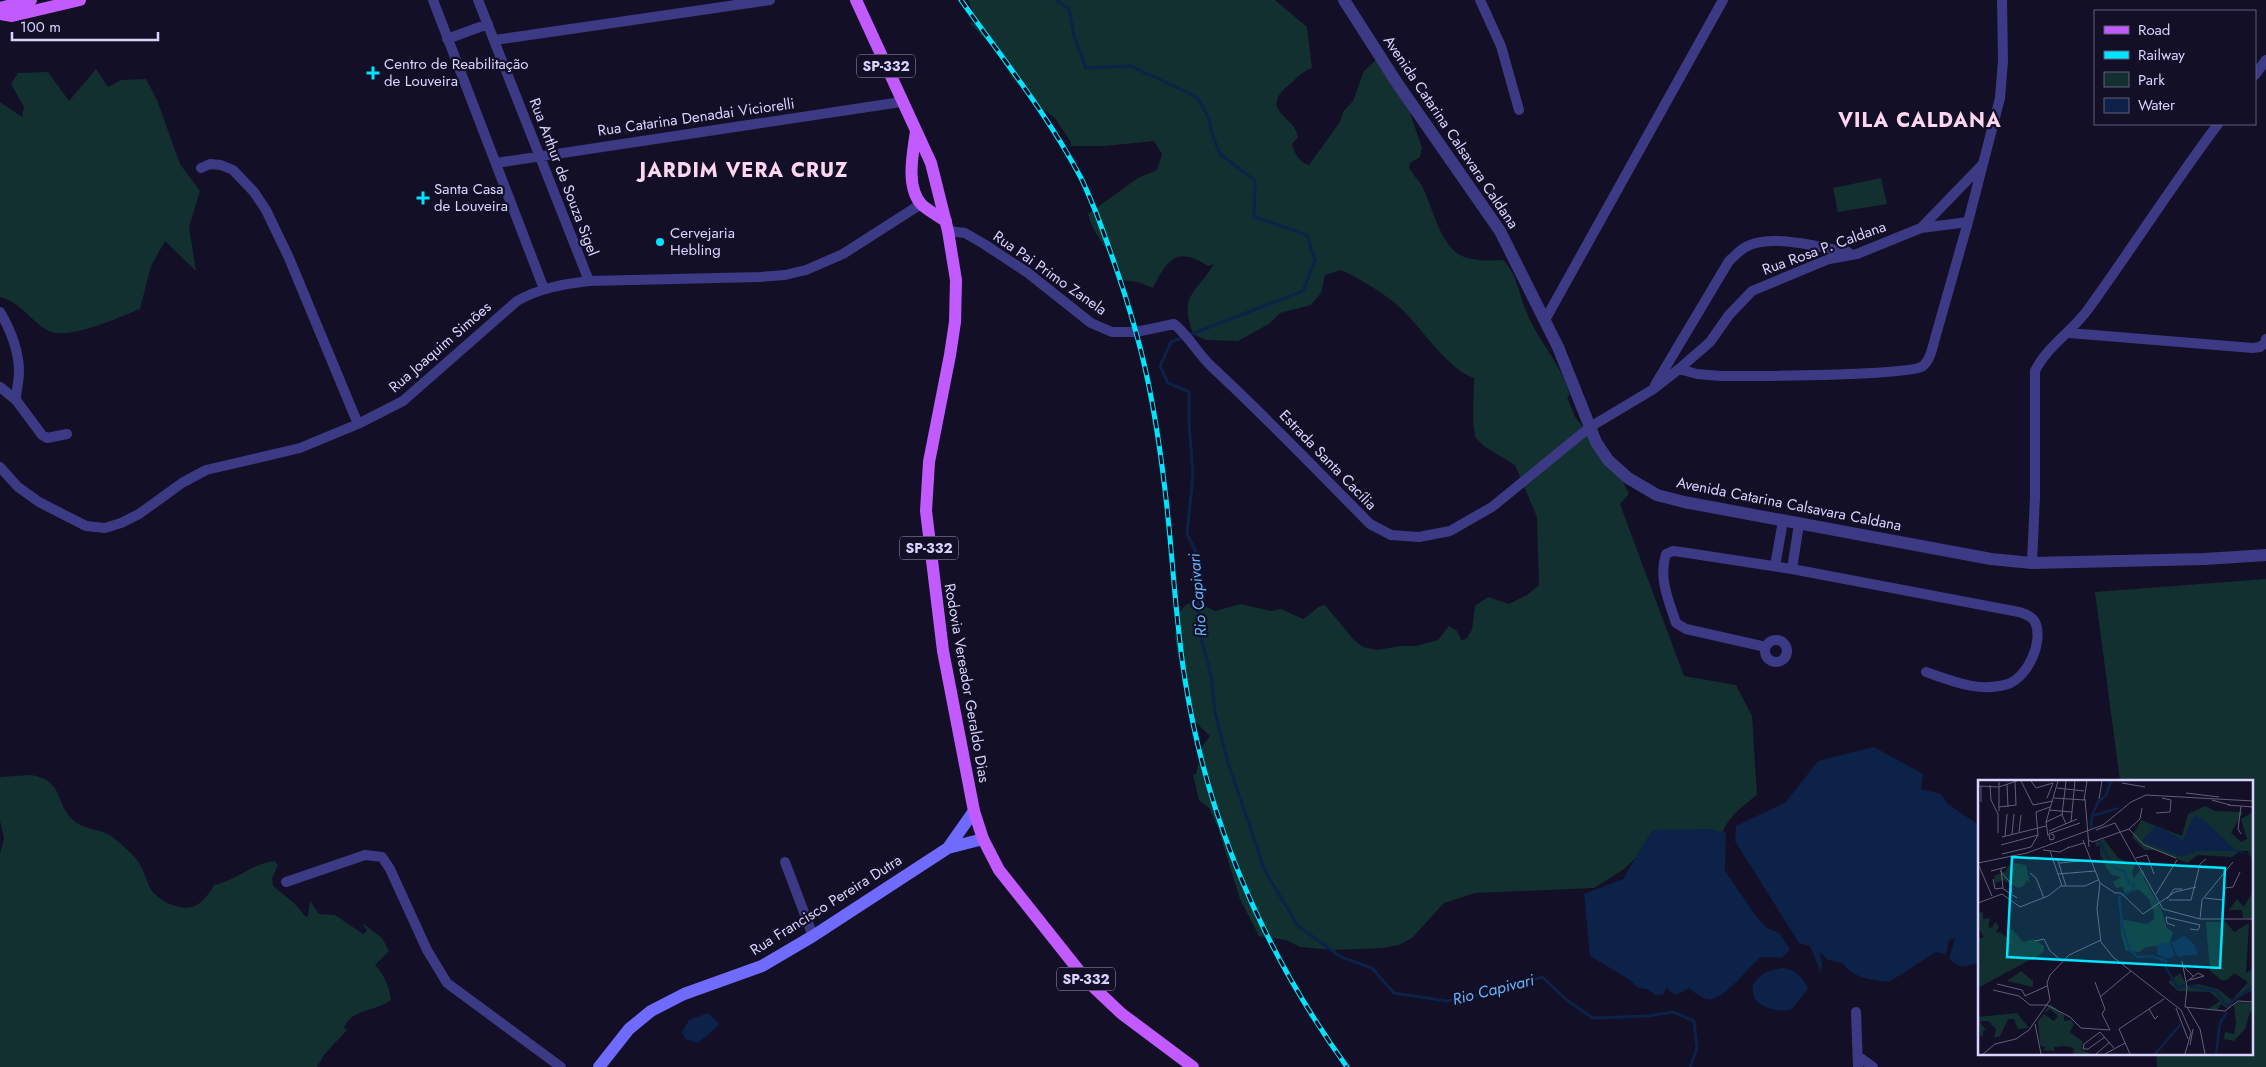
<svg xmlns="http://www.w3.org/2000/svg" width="2266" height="1067" font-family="Jost,sans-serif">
	<rect width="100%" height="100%" fill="#130f26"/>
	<path fill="#12302f" d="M968,0H1275L1307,27L1312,68C1304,70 1297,78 1290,84C1257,111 1295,115 1298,137L1292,144C1295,154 1299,162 1309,165L1340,122L1343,112L1353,101L1364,71L1376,60L1395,71L1402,79L1406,89L1409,110L1422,148L1420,157L1410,163L1409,168C1413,174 1417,179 1421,184C1432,204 1439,243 1460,255C1471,261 1490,261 1503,260C1517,273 1519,295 1527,313C1539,343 1560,361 1570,395L1567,397L1575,417L1614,464L1629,494L1620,504L1684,676L1736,685L1752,716L1757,795C1737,810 1724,821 1718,845L1641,853L1624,869L1594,888L1475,893L1444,903L1412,938L1399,945L1383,948L1334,950L1300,947L1286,940L1259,936L1240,899L1218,828L1209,808L1199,800L1193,775L1196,774L1203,745L1210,736L1194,721L1190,713L1187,687L1177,652L1175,636L1178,616L1183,608L1187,604L1198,603L1215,611L1241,604L1271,611L1281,609L1303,619C1311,615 1316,606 1325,605L1354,640L1363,647L1377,650L1401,646H1416L1438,640L1449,626L1457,631L1461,640L1466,639L1472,630L1475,606L1488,597L1509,604L1527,595L1539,585L1537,517L1515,465L1485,447L1475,437L1473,420L1474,378C1447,370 1418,322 1396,304C1382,292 1358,278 1341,270L1325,275L1321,293L1311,305L1280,313L1269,324L1238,341L1206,340L1193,334C1179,294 1195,295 1214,264L1208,266C1177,245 1167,260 1153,288L1138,282L1121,280C1114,271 1112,261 1107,251C1099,236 1093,232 1088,214L1138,178L1157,170L1162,154L1154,141L1104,146H1071V142L1054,117L1034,103L1011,76L998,53L968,21L974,24L978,23Z
		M96,69L108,87L121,80L146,79L157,100L180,164L200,191L189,227L196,271L165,241L151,266L140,309C119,317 67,342 47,330C30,320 20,302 0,297V102L22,117L24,107L11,84L18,73L48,72L69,101Z
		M1881,178L1887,204L1838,212L1833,188Z
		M2266,579V1067H2157L2156,1053H2252V781H2120L2095,592Z
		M31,775C65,781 54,802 73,820C83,830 102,829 111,836C120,843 131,852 137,860C144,868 146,882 152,891C161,902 183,913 197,905C205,900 210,892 214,885C236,881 252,863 275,861L278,865L272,878L273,886L294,903L306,917L308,916L310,901L319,914L335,915L363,934L367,931L362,923L382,938L389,951L375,965C385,976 389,986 391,1000C377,1011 350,1009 344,1028L347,1030L324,1055L317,1067H0V854L4,838L0,821V777Z"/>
	<path fill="#0c2248" d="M1874,747L1923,774L1921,789L1941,794L1948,804L1980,826V962C1966,967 1960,969 1949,959L1955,938L1949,940L1946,954L1936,952C1919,962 1905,973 1888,982C1872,980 1851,978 1843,963L1828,960L1820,952L1822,964L1821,973L1810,946L1799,943L1735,841L1736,826L1786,802L1818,761Z
		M1711,829L1726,833L1725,871L1756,916L1767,928L1779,933L1790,949L1782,958L1761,957C1748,967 1722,1004 1706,999C1700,997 1694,992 1689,988L1676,995L1666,988L1664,994L1656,995L1647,989L1638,988L1630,980L1590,956L1584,894L1623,879L1652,830Z
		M1783,968C1797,970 1802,977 1808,989L1791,1010C1780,1012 1762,1009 1755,999C1753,996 1753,989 1752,986C1760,973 1768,970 1783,968Z
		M708,1013L720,1024L698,1043L685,1039L682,1032L689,1020Z"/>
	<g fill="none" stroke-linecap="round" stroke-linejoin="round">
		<path stroke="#0c2248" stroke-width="3" d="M1056,0L1069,9L1074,36L1086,68L1131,66L1197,97L1209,119L1212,134L1220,154L1255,181L1254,217L1307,235L1315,260L1303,291L1171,342L1160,366L1168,383L1189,392V424L1193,474L1187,534L1196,552L1199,631L1211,675L1215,712L1228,763L1265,871L1298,926L1341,957L1372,968L1394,993L1447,1001L1506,989L1542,977L1568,1001L1593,1018L1647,1016L1673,1012L1694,1021L1697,1048L1690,1067"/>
		<path stroke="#3d3a85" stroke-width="10" d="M433,0L544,289
			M478,0L589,281
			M1480,0L1501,46L1519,110
			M447,39L488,24
			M495,40L770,0
			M2255,75L2266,60
			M496,163L901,102
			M201,168L210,164L221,165L233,170L254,192L266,210L289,258L358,424
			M1921,228L1983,164
			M948,231L965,233L984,244L1028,273L1091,323L1112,332H1136L1174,324C1189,336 1198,354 1212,367C1267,418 1318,471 1370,524L1391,535L1419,537L1450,531L1492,507L1590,427L1652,390L1679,369L1710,342L1729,315L1752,291L1829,259L1857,254L1921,228L1968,222
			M0,312C10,329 19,351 19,372C19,381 16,391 16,400
			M1545,320L1723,0
			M2069,333L2253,348L2260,347L2265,343L2266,339
			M1679,369L1697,374L1721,376C1748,376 1910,376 1923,366C1930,360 1932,350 1934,342L1968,222L2000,98L2003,61L2002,0
			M1655,385L1729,261C1736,255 1741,248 1750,245C1775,234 1822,248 1848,252
			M0,387L16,400L42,435L47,438L67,434
			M0,467L18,487L39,502L86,526L105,528L121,523L139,514L182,483L206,470L300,448L358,424L403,401L517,301C540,288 564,284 589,281L760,277L785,275L806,270L843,254L921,204
			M2032,563L2035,497V371C2047,346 2073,331 2089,308C2133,247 2173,184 2218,124
			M1775,566L1783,521
			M1792,569L1799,524
			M1765 651a11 11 0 1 1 22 0a11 11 0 1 1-22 0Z
			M1766,647L1686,629L1676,623C1669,601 1658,578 1666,554L1673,551L1681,552L1792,569L2019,612C2025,614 2032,616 2035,622C2044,641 2028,677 2008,684C1980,693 1952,681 1926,672
			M785,862L813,936
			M286,882L365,855L382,857L390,869L427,950L447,983L561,1067
			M1856,1012L1858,1067
			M1858,1056L1873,1067"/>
		<path stroke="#3d3a85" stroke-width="12" d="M1344,0L1397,83L1500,231L1558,347L1596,442L1608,460L1628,478L1657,495L1684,502L1991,559L2032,563L2205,559L2266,555"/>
		<path stroke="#6f6bff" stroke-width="12" d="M948,848L974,811
			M599,1067L629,1029L651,1011L684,994L762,966L813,936L948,848L983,839"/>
		<path stroke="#c25bff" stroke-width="12" d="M856,0L931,163L948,231L956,280L955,322L950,355L929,462L926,511L943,651L974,811L983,839L999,870L1088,982L1122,1014L1193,1067
			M0,8L31,0
			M0,14L12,16L80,0
			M916,131C913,153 905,187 922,205C929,211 938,216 946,221"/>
		<defs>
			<path id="rail" d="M961,0C1002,58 1048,115 1081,178C1087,190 1092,203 1097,215C1112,255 1126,295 1137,336C1151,386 1159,439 1165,490C1173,555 1175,621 1186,686C1209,825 1265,953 1347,1067"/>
		</defs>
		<use href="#rail" stroke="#00e5ff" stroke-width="5"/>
		<use href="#rail" stroke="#130f26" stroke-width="3" stroke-dasharray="9" stroke-linecap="butt"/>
	</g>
	<g fill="#00e5ff" stroke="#130f26" stroke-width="2">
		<path d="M370.5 65.5h5v5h5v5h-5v5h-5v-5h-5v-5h5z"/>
		<path d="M420.5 190.5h5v5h5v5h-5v5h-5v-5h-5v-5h5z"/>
		<circle cx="660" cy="242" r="5"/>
	</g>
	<g text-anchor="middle" stroke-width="4.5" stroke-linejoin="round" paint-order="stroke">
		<g fill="#130f26" stroke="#9e99be" stroke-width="1">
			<rect x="857" y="54.5" width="58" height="23" rx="4"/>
			<rect x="900" y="536.5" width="58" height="23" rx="4"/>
			<rect x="1057" y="967.5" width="58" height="23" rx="4"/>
		</g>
		<g font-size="14" font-weight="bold" fill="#d9d4ff">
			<text x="886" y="71">SP-332</text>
			<text x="929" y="553">SP-332</text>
			<text x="1086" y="984">SP-332</text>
		</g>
		<g font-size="15" fill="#d9d4ff" stroke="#130f26" text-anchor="start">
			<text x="384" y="69">Centro de Reabilitação<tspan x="384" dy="17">de Louveira</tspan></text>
			<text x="434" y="194">Santa Casa<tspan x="434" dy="17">de Louveira</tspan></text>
			<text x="670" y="238">Cervejaria<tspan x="670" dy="17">Hebling</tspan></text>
		</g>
		<g font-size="15" fill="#d9d4ff" stroke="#130f26">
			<text transform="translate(696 117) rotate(-8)" y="5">Rua Catarina Denadai Viciorelli</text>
			<text transform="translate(1451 132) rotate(56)" y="5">Avenida Catarina Calsavara Caldana</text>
			<text transform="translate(564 177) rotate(69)" y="5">Rua Arthur de Souza Sigel</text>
			<text transform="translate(1824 248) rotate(-20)" y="5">Rua Rosa P. Caldana</text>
			<text transform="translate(1050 273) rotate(35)" y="5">Rua Pai Primo Zanela</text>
			<text transform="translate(440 347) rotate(-41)" y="5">Rua Joaquim Simões</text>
			<text transform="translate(1328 460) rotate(46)" y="5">Estrada Santa Cacília</text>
			<text transform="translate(1789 504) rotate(11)" y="5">Avenida Catarina Calsavara Caldana</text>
			<text transform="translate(967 683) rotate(80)" y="5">Rodovia Vereador Geraldo Dias</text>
			<text transform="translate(826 905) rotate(-32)" y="5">Rua Francisco Pereira Dutra</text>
		</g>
		<g font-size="16" font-style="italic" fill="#62b6ff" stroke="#130f26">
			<text transform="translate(1197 595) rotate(-95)" y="6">Rio Capivari</text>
			<text transform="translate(1493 989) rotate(-14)" y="6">Rio Capivari</text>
		</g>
		<g font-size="20" font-weight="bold" letter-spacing="1" fill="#ffd6f0" stroke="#130f26">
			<text x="1920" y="127">VILA CALDANA</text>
			<text x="744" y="177">JARDIM VERA CRUZ</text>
		</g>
	</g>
	<g transform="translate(1978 780)">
		<rect width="275" height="275" fill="#130f26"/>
		<path d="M227,26L237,31L265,32L253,53L263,62L269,59L263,39L275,32V81L270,71H262L254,77L220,75L209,83L176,70H167L154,57L163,40L204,56L210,34ZM126,59L140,78L157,85L154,92L156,98L162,90L166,91V99L183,128L189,148L195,152L191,165L168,167L161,172L148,171L143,155L142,139L169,144L176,139V133L171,119L160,109L147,115L145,107L138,108L135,102L143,97L134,95L129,89L122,74V65L119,67L117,62ZM36,83L48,85L52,103L49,100L46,106L40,108L25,100L17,103L16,96L28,91L30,86L36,87ZM275,111V140L265,138L264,130H251L259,119L266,127ZM5,132V139L12,138L10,147L14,148L17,142L21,146L18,153L22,152L29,158L30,149L35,150L45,162L56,159L66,166V172L0,208V159L6,157L0,148V133ZM228,142H248L256,152L271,143L268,193L275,189V210L259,218L250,229L243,224L239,230L230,229L242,221L232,212L200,211L190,202L202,193L209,206L220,204L240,209L254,220L270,202L256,193L249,200H243L232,191ZM43,191L55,201V207L29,201ZM259,222L275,223V232H272L267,249L256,261L246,259L247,252L256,254L258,243L256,225ZM72,224L86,235V241L93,240L96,244L92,252L105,262L103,270L114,274H95L96,268L87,266L76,267V271L64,270L68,268L62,265L60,241L66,234L76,241L80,236L72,229L66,233ZM39,233L51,248L40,249L36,239H30L22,256L16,258L18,249L10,241H4L2,243L8,250L5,251V257L2,255L0,237Z" fill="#12302f"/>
		<path d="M216,35L227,41L255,68L274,76L256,71H219L204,77L164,61L178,45L205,60ZM206,156L216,164L220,174L200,177L193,163ZM185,162L192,163L197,175L190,179L179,174V168Z" fill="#0c2248"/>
		<path fill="none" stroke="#0c2248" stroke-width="2.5" d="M114,36L120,22L128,15L133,1M113,48L114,36L141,28M121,61L136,88L146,91L151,103L156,105L155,110L141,117L145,149L152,170L160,177L174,176L188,181L187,186L200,208L207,205M211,206L238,211L248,226L275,206M177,274L203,244M238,274L242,243L249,232"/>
		<path fill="none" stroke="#625e7d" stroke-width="1" d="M43,1L55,25L75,21M53,1L58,8L75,3L69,18M88,1L84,35L88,44M21,2V31M144,3L167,7M29,4L30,27M12,5L13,20L20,34V53M0,6L21,7M3,6V22M21,7L39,1M79,8L106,11M208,13L241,17M76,18L107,20M107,19L111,67M121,19L124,1M106,20L109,1M234,20L252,25M250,25L275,27M21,27L38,25L37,1M71,30L94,32M178,33L192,32L193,20L184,18M68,42L85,34M93,42L97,1M137,43L185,129L222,139H275M151,49L166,65L198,78M118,50L137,43M71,51L99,39M41,52L43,35M71,53L76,55V59L72,60L71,54M73,53L102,43M34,54L36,34M263,54L260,49L263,26M60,55L58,32L72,27M27,56L29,34M70,56L68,42L80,1M24,57L68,46M105,60L122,103L119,129L123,162L135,177L203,230L213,253L207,274M111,60L114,62L151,49L162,39L164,28M23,65L60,55M89,68L106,63M65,70L82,72L91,67M72,71L84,106M24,74L53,67L60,55M79,78L88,106M158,78L169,75L176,94M0,83L49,73L125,45L153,22L168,15L275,21M81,83L112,80M1,86L14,116M23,89L25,108M13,91L28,87M22,91L31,101L34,113M52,93L58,98L66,118M80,94L117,91M15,99L17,109L24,108L39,118M122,103L137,113H143L165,134L197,112L218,107M178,114L199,80M227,118L245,120L247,108L255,107L262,92M189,119L196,109H204M191,120H213L222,84L228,79M0,123L24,114L42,127L70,116L83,106H107L120,100M222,139L224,120L255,82M197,146L189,143L188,137L222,145L220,150L212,149M57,161L66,159L72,171L84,181M204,181L209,207L207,227M204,185L215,196M208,202L220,193L226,196L212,200M19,204L44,210L47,216L69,206M15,210L41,216L52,225H69L92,237L103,248L132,250L124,234L127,229L117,202M122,217L153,191M207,227L247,231L260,221L275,222M209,227L222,249L227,274M198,228L210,259M171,229L177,239L180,236M57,244L63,274M122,252L106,264L105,269H110L127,257M122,252L136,268M212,265L215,249M5,274L17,264L38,259L51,250L72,220L69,203L72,195L91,175L123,160M118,274L132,262M127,274L147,263M152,274L141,249L186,219"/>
		<path fill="#00e5ff" fill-opacity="0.15" stroke="#00e5ff" stroke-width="2.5" d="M34,77L247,88L242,188L29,177Z"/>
		<rect width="275" height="275" fill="none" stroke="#d9d4ff" stroke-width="2.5"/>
	</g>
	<rect x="2094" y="10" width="162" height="115" fill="#130f26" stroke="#625e7d"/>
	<rect x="2104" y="26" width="25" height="8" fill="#c25bff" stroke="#625e7d"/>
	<text x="2138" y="35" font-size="15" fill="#d9d4ff">Road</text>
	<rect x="2104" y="51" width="25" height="8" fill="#00e5ff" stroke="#625e7d"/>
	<text x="2138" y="60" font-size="15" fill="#d9d4ff">Railway</text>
	<rect x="2104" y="72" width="25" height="15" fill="#12302f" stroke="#625e7d"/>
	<text x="2138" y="85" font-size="15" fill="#d9d4ff">Park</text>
	<rect x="2104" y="98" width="25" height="15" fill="#0c2248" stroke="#625e7d"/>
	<text x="2138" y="110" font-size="15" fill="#d9d4ff">Water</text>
	<path d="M12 32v8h146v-8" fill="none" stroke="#d9d4ff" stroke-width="2.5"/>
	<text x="20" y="32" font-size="15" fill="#d9d4ff" stroke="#130f26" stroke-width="4" paint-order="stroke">100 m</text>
</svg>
